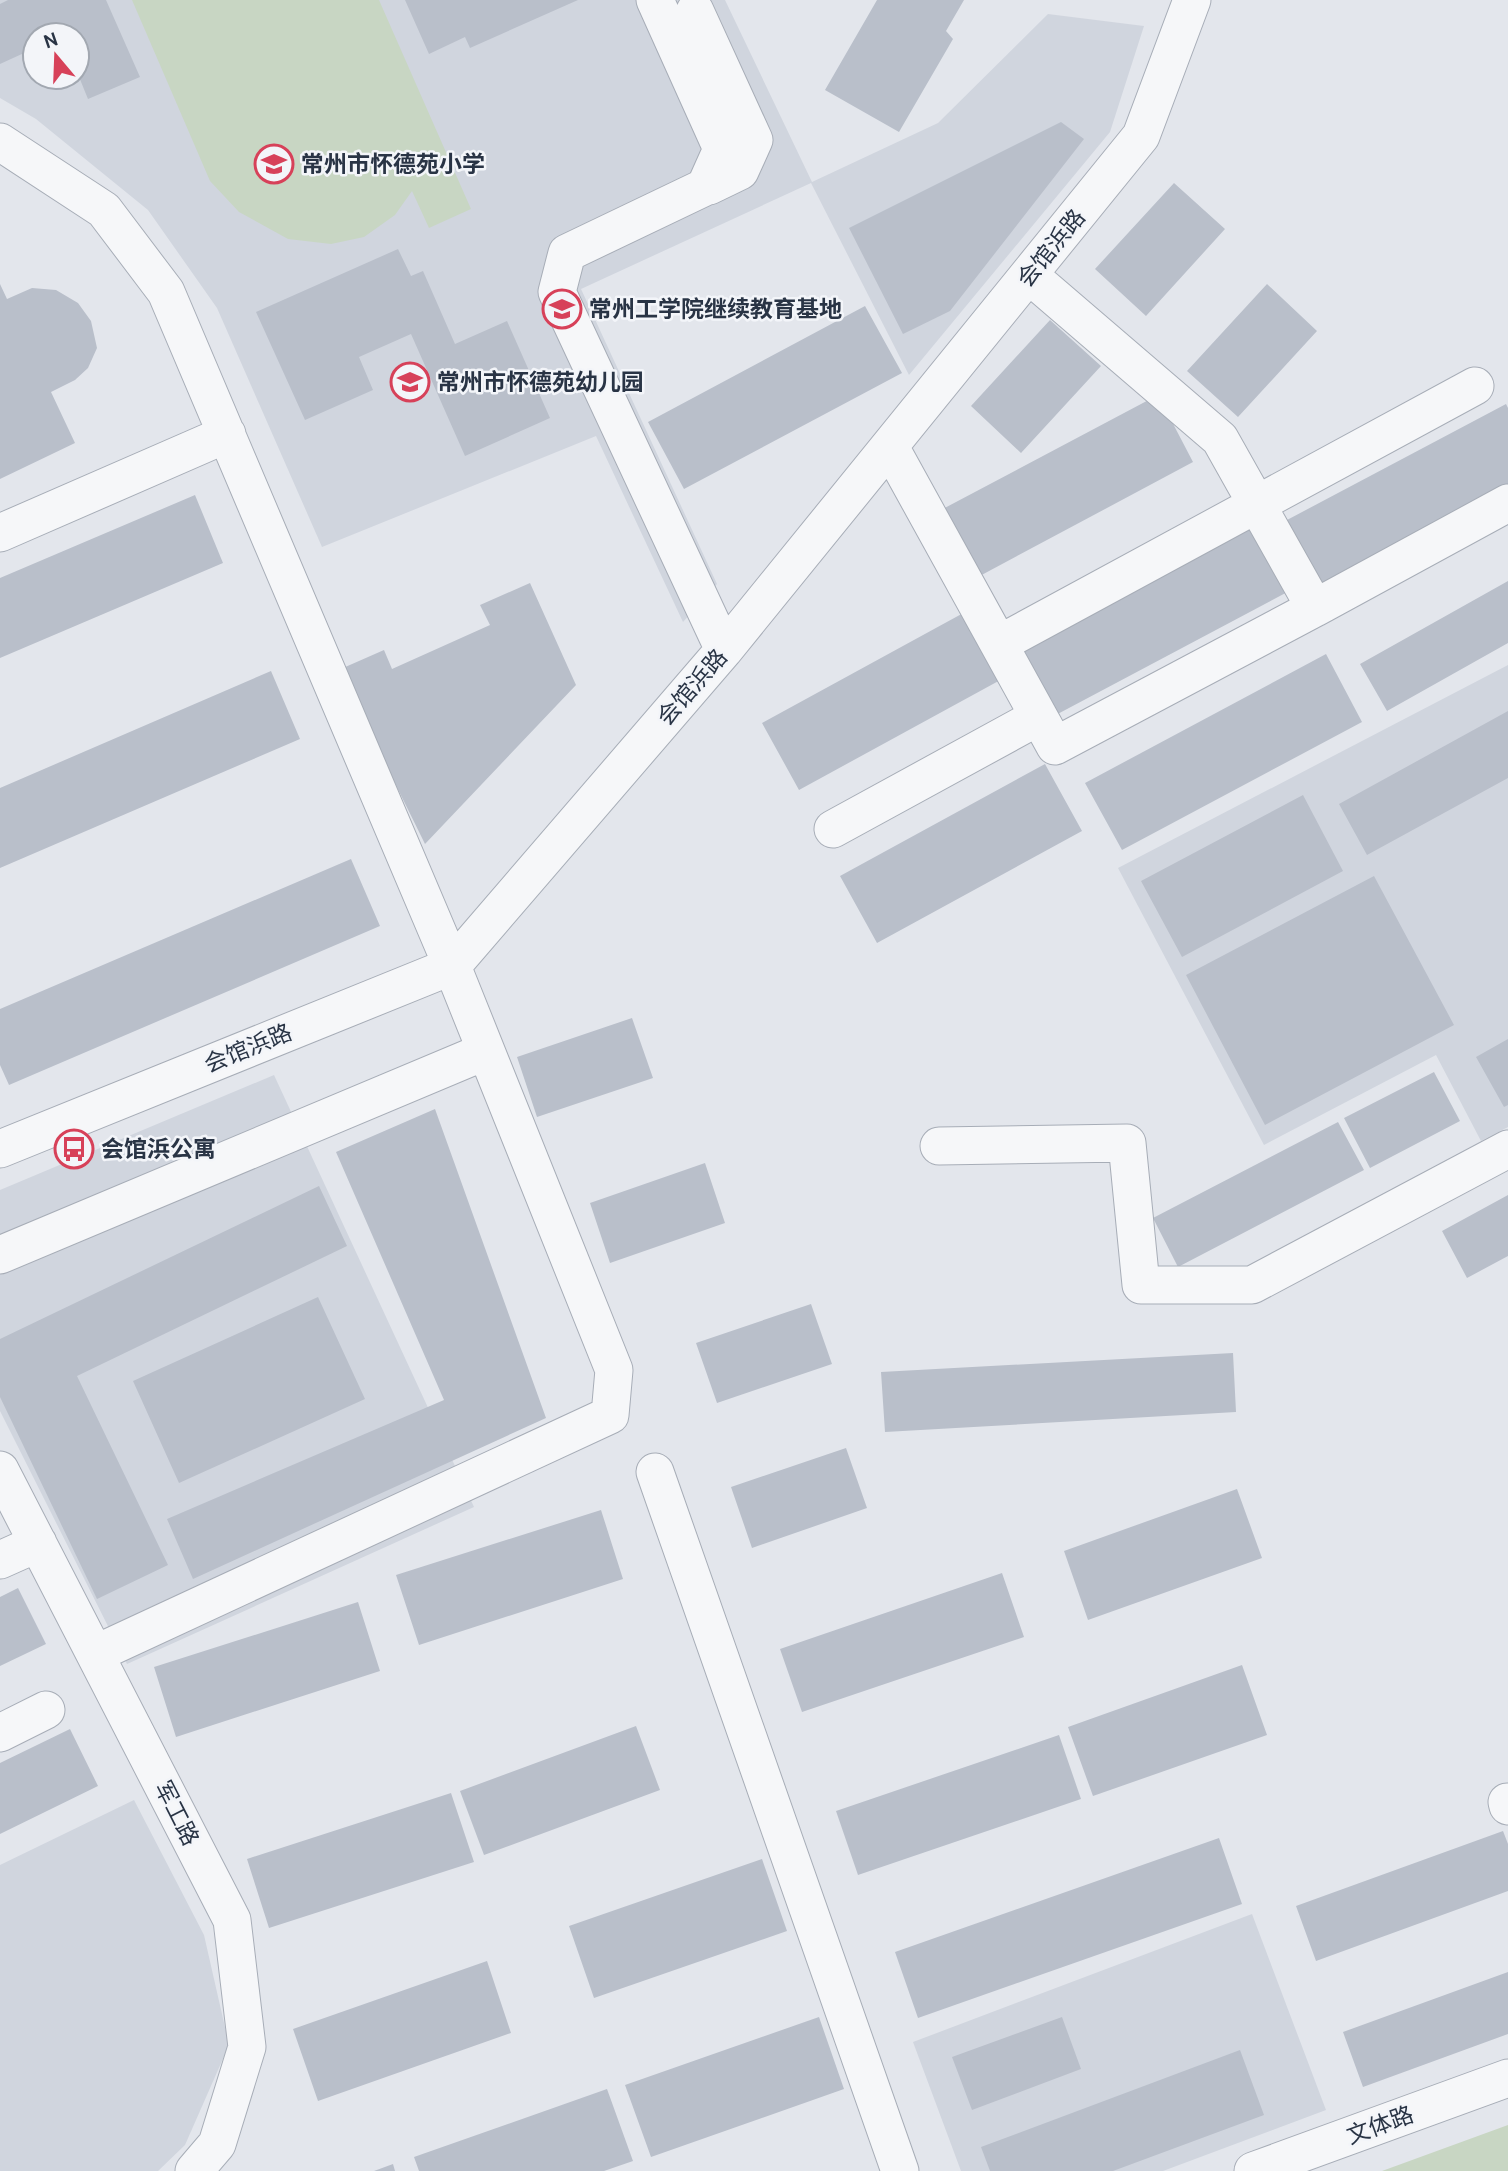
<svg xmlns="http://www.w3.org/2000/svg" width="1508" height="2171" font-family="Cabin,'Noto Sans SC',sans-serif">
	<rect width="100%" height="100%" fill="#e3e6ec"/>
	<path fill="#d0d5de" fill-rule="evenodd" d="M0,0H725L812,182L938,123L1048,14L1144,26L1110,132L909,375L811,183L581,289L717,584L683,622L596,436L322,547L217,308L148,210L36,119L0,98ZM35,35H77V77H35Z
		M1508,665V1127L1481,1141L1436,1055L1264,1145L1118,868Z
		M274,1075L474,1507L127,1664L0,1411V1190Z
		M134,1800L204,1935L229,2045L185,2145L158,2171H0V1865Z
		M1252,1914L1326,2110L1163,2171H961L913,2042Z"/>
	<path fill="#c8d6c3" d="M132,0H379L471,209L429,228L412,191L395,215L364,237L331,244L288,239L239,212L210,181Z
		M1508,2125V2171H1382Z"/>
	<path fill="#b9bfca" d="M8,0H106L140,77L88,99L77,72V35H35V48L0,64V4Z
		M405,0H578L470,48L465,37L429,54Z
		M877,0H964L946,31L953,39L899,132L825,90Z
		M1061,122L1084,139L950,311L903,334L849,228Z
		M1174,183L1225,229L1146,316L1095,269Z
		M398,249L411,276L423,271L455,344L507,321L550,418L465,456L411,334L359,357L373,390L305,420L256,312Z
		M0,284L7,299L32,288L56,290L78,303L91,321L97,348L88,368L75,380L51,392L75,443L0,479Z
		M1267,284L1317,331L1238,417L1187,371Z
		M865,306L902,373L684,489L648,422Z
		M1050,320L1101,366L1021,453L971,406Z
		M1158,395L1193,462L976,578L939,511Z
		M1506,404L1508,408V489L1323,587L1287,520Z
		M195,495L223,563L0,658V578Z
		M1257,522L1293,589L1052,717L1016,650Z
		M1508,581V643L1387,711L1360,664Z
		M530,583L576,685L425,844L388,769L343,668L384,650L392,669L490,625L480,605Z
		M967,611L1004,678L799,790L762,723Z
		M1326,654L1362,722L1122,850L1085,783Z
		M271,671L300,739L0,868V788Z
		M1508,711V778L1367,855L1339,804Z
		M1045,764L1082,831L877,943L840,876Z
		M1303,795L1343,871L1182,957L1141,881Z
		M351,859L380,926L9,1085L0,1065V1009Z
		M1374,876L1454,1025L1265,1125L1186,975Z
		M632,1018L653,1078L537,1117L517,1057Z
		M1508,1039V1105L1504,1107L1476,1057Z
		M1434,1072L1460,1121L1370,1168L1344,1118Z
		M435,1109L546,1418L193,1579L167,1519L444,1400L336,1152Z
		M1338,1122L1364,1170L1178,1267L1153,1218Z
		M705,1163L725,1223L610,1263L590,1203Z
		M319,1186L347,1246L77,1376L168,1565L97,1599L0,1397V1339Z
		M1508,1195V1256L1467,1278L1442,1231Z
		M318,1297L365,1399L179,1483L133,1381Z
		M811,1304L832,1364L717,1403L696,1343Z
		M1233,1353L1236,1412L885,1432L881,1372Z
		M846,1448L867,1508L752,1548L731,1487Z
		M1237,1489L1262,1558L1088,1620L1064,1551Z
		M601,1510L623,1579L419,1645L396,1575Z
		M1002,1573L1024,1637L802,1712L780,1649Z
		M18,1588L46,1644L0,1666V1597Z
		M358,1602L380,1671L176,1737L154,1667Z
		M1242,1665L1267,1735L1093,1796L1068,1727Z
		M636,1726L660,1790L484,1855L460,1791Z
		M70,1729L98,1786L0,1834V1763Z
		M1059,1735L1081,1799L858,1875L836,1811Z
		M451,1793L474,1862L269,1928L247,1859Z
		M1503,1831L1508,1844V1891L1316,1961L1296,1906Z
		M1219,1838L1242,1904L918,2018L895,1952Z
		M762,1859L787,1931L594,1998L569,1926Z
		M487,1961L511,2033L318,2101L293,2029Z
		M1508,1972V2034L1363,2087L1343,2032Z
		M819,2017L844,2089L651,2157L625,2085Z
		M1062,2017L1081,2069L972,2110L952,2057Z
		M1240,2050L1264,2115L1113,2171H990L981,2147Z
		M607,2089L633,2161L604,2171H419L414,2157Z
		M393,2164L395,2171H374Z"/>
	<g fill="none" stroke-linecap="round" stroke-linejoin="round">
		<defs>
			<path id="minor" d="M655,0L722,149L705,187L567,253L557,292L724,650
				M695,11L754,140L740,171L709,186
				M0,142L104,210L166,292L452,966L614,1370L610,1415L95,1654
				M890,447L1055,746L1315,608L1220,439L1029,275
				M0,533L227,434
				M1315,608L1508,503
				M999,644L1475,386
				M833,829L1038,717
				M939,1146L1127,1143L1141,1285H1252L1508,1149
				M0,1149L452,966L724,650L1141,136L1192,0
				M0,1255L486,1051
				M0,1470L232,1920L247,2047L217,2144L194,2171
				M655,1472L900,2171
				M0,1560L38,1543
				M0,1733L46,1710
				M1507,1802L1508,1806
				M1253,2171L1508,2078"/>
		</defs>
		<use href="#minor" stroke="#a7adb7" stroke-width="39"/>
		<use href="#minor" stroke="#f6f7f9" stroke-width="37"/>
	</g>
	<defs>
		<symbol id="school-ring" viewBox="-11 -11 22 22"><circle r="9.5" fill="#f3f5f9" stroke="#d74159" stroke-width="1.5"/><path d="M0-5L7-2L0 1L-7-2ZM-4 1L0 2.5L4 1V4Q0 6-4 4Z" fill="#d74159"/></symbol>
		<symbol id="bus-ring" viewBox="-11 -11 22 22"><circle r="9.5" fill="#f3f5f9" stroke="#d74159" stroke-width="1.5"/><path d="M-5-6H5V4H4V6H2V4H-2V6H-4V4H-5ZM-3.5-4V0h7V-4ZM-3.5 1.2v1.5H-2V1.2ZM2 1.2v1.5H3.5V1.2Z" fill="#d74159"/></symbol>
	</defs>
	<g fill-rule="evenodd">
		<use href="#school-ring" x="252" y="142" width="44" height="44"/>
		<use href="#school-ring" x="540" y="287" width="44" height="44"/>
		<use href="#school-ring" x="388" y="360" width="44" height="44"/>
		<use href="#bus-ring" x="52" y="1127" width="44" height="44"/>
	</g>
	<g text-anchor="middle" stroke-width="5" stroke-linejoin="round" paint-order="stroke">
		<g font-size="23" font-weight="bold" fill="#293445" stroke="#f3f5f9" text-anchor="start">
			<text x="301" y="172">常州市怀德苑小学</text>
			<text x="589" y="317">常州工学院继续教育基地</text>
			<text x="437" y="390">常州市怀德苑幼儿园</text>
			<text x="101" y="1157">会馆浜公寓</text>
		</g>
		<g font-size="23" fill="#293445" stroke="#f3f5f9">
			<text transform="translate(1051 248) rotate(-51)" y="8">会馆浜路</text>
			<text transform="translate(692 687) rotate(-49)" y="8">会馆浜路</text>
			<text transform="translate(248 1048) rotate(-22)" y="8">会馆浜路</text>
			<text transform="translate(177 1813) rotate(63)" y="8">军工路</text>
			<text transform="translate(1380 2125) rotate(-20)" y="8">文体路</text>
		</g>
	</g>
	<g transform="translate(56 56) rotate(341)"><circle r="33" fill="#f3f5f9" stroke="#a2a8b1" stroke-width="2"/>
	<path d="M0-5L12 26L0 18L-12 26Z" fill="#d74159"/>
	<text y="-10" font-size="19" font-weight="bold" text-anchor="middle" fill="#293445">N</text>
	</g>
</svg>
